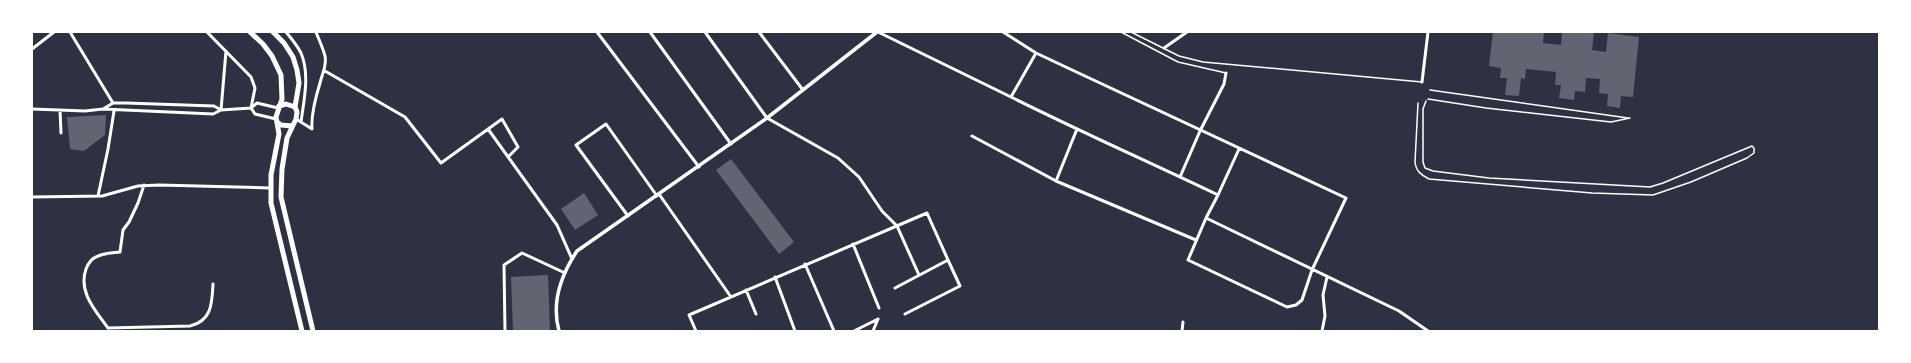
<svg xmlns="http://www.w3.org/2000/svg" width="1911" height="363" font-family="'Zilla Slab',serif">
	<rect width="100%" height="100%" fill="#2d3142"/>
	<path fill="#626471" d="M1493,32H1544L1543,43L1561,45L1562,32H1594L1592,50L1606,52L1608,33L1639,37L1633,97L1621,96L1620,108L1607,106L1608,94L1599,93L1600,79L1586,78L1585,92L1575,91L1574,100L1559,98L1561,85H1555L1556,72L1526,69L1525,79L1521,78L1519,96L1505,95L1507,78H1500L1501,68L1489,66Z
		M106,115L105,135L84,151L70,149L67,117Z
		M731,159L794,242L779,254L716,170Z
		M584,193L598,215L575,230L561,209Z
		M548,275L550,331H513L511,277Z"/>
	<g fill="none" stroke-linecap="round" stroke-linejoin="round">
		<path stroke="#fff" stroke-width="1.5" d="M1121,32L1178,62L1226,73
			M1131,32L1179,56L1203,62L1422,82
			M1430,90L1628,118
			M1428,99L1486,108L1611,122L1630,118
			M1418,103L1415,162C1416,171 1421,175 1429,179L1592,193L1653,195L1691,182L1747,158L1754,153V148L1752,146L1663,183L1650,187L1489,178L1433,171L1425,168L1423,162V109L1426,101"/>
		<path stroke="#fff" stroke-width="3" d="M70,32L113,103
			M207,32L251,77L255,88L251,108
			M286,32C291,38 297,45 301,53C310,74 304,100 301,122
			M597,32L699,167
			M650,32L731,144
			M705,32L767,118L838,158L859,177L882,211L897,226L919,275
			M759,32L803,90
			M878,32L1011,97
			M1003,32L1036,53L1070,69L1346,198L1312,270L1302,300L1296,305L1287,307L1188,260L1206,218L1399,311L1428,331
			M1164,48L1187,32
			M32,49L54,32
			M1036,53L1011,97C1079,131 1149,162 1218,195L1206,218
			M325,71L405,117L441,163L502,119L518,147L509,156
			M1422,82L1428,32
			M251,108L255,114L276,119
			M251,108L257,103L278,108
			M32,109L85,111L103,109L213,114L221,110L251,108
			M103,109L113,103H126L214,106L221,110
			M60,110L61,133
			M221,110L226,51
			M296,119L312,129
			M312,129C311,116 316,96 320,83C322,74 327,66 325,56C323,48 319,40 316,32
			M488,129L557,225L572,259
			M972,136L1056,181L1077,129
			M1180,177L1200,131L1224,84L1226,73
			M1056,181L1196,240
			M144,185L138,203L129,222L123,230L120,252C112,253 103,253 96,257C91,259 88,264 86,269C78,292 95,310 108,328L190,326C212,321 212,303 213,284
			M659,194L731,297
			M1218,195L1239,149
			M98,196L108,149L114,111
			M32,197L102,196L138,186L159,185L270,188
			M628,216L576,145L606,124L657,196
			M853,244L879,308
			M805,264L834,331
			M775,277L795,331
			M746,290L756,314
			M905,314L960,286L948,260
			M505,331L504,265L522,253L565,273
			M696,331L689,315L927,213L948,260L895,288
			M854,331L878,319
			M873,331L878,319
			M1182,331L1183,322
			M1322,331L1325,316L1323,295L1327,277"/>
		<path stroke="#fff" stroke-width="3.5" d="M559,331C551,302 561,275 577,251L767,118L877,32"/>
		<path stroke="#fff" stroke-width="5" d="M250,32L263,44L272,56L281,75L282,99L276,117L279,134L271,175V203L302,331
			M273,32L284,43L293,57L297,70L299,83L295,107L297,112L296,119L287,138L282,169L281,197L313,331
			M279,106L286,104L295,107
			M277,122L281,125L292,126"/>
	</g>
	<rect width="1911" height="363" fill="none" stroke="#ffffff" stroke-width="66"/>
</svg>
